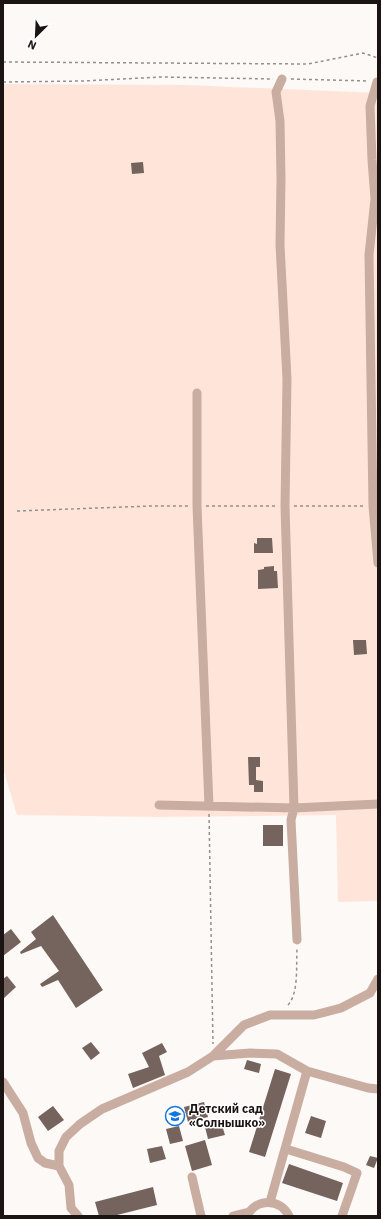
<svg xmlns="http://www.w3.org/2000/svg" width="381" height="1219" font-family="'IBM Plex Sans',sans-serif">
	<rect width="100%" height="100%" fill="#fcf9f7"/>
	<path fill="#ffe5d9" d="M3,84L186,85L378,93V901L338,902L336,815L157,817L17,815L3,768Z"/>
	<path fill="#74645d" d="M143,162L144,173L132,174L131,163Z
		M257,538H272L273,553H254V543L257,544Z
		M274,566V571H277L278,588L258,589V570L264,569V567Z
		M353,640H366L367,654L354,655Z
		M248,757H260V767H256V780L263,781V792H254V785H249Z
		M263,825H283V846H263Z
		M53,915L103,990L76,1008L58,980L42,987L40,984L59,971L41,946L21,954L20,952L36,939L31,932Z
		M11,929L21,942L3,956V935Z
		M7,976L16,987L3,999V979Z
		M91,1042L100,1053L91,1060L82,1048Z
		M162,1043L167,1052L159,1056L165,1075L133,1088L128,1074L149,1067L142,1053Z
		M247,1060L261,1064L259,1073L244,1069Z
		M275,1069L291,1074L265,1157L249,1152Z
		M204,1102L208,1117L188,1122L184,1107Z
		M53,1106L64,1120L48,1131L38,1117Z
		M311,1116L326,1121L321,1138L305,1133Z
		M220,1119L225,1135L208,1139L204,1123Z
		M179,1126L183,1141L170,1144L166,1129Z
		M205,1140L212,1165L192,1171L185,1146Z
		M162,1146L166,1159L150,1163L147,1149Z
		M370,1156L378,1158L374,1168L366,1165Z
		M289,1164L343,1183L337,1201L282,1183Z
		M153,1187L157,1205L113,1216H99L95,1202Z"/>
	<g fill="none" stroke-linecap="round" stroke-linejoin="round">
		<path stroke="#948f8d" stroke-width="1.5" stroke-dasharray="3 3" stroke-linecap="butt" d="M3,62L308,64L363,53L378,58
			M291,79L369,81
			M3,82L83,81L161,77L273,79
			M206,506H276
			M294,506H364
			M17,511L151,506H188
			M209,814L213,1044
			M288,1005C299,993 296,965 297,949"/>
		<path stroke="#caada1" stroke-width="9" d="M282,79L276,92L280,121L281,178L280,245L287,379L285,506L294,808L291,820L297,940
			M377,82L370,106L372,160L375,199L369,255L373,506L378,563
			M197,393V506L209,806
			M159,805L294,808L378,804
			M213,1056L250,1053L277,1054L307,1071
			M3,1082L23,1113L31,1143L38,1158L45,1163L59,1166L69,1185L71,1208L78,1216
			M286,1149L344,1167L357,1173L342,1216
			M59,1166V1151L66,1137L80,1124L102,1109L188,1072L213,1056L244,1025L270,1015H314L341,1008L370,993L378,979
			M192,1177L201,1216
			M270,1202L307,1071L368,1088L378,1089
			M233,1216L249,1212
			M247,1216C256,1198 280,1198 289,1216"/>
	</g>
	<defs>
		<symbol id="school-ring" viewBox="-11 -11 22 22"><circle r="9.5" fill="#fff" stroke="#1176de" stroke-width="1.5"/><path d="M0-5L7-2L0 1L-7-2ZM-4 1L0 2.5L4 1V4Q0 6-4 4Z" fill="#1176de"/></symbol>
	</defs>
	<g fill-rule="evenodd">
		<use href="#school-ring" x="164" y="1105" width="22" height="22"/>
	</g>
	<g text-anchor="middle" stroke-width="3" stroke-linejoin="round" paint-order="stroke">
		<g font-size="12" font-weight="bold" fill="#1b1412" stroke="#fff" text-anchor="start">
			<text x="189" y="1113">Детский сад<tspan x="189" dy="14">«Солнышко»</tspan></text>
		</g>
	</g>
	<rect width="381" height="1219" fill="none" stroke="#1b1412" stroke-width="8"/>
	<g transform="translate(36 36) rotate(204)" stroke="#ffffff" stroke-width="3" paint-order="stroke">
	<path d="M0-3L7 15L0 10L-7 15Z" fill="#1b1412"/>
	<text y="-6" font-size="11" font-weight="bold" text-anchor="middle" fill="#1b1412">N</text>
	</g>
</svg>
